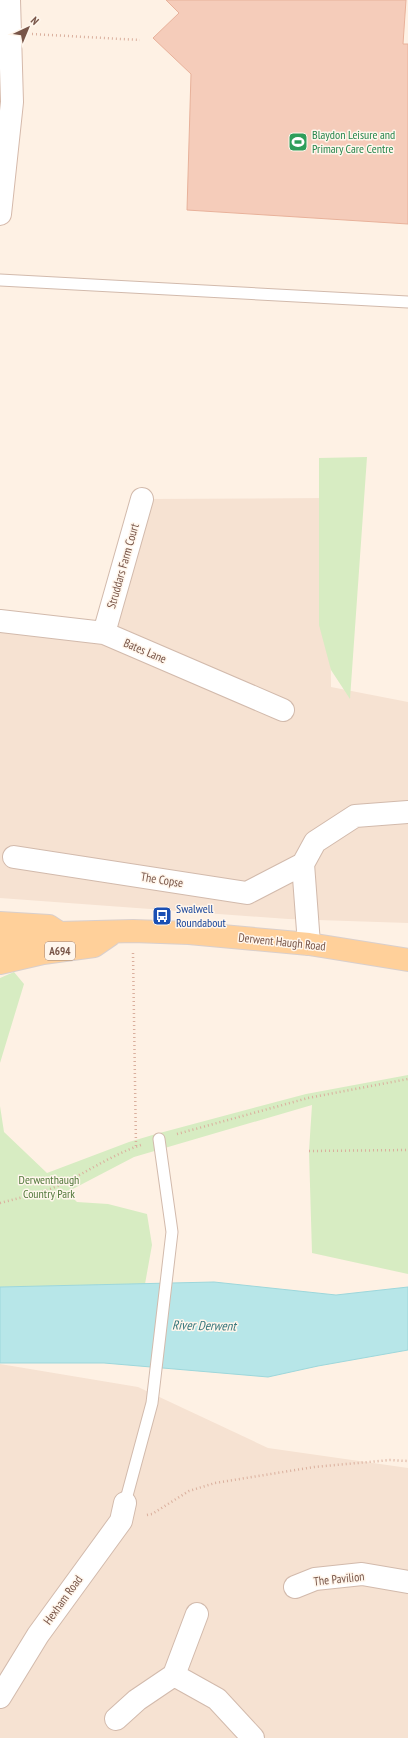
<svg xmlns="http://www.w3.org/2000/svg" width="408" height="1738" font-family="'PT Sans Narrow',sans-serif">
	<rect width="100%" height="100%" fill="#fef1e4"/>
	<path fill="#f6e2d2" d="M329,498L331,687L408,702V923L288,919L0,898V621L104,633L142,499Z
		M0,1364L138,1387L268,1448L408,1468V1738H0Z"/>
	<path fill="#d7ecc2" d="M367,457L350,699L331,670L319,625V458Z
		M14,972L24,984L0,1063V978Z
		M408,1075V1274L312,1253L309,1151L312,1105L134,1157L67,1192L77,1202L108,1204L147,1214L152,1245L145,1284L0,1287V1106L4,1132L47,1173L129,1142L156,1134L306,1094Z"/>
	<path fill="#b7e6e8" stroke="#9dd7db" d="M214,1282L336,1295L408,1287V1350L318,1366L268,1377L104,1363H0V1287Z"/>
	<path fill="#f5ccba" stroke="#e8b19a" d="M166,0H406L403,44H408V224L187,210L191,74L153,38L179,13Z"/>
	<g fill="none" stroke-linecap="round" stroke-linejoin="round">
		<defs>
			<path id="lane" d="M0,280L408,302
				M125,1503L152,1403L172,1232L159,1139"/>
			<path id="street" d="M0,621L104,633L283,710
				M104,633L142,499
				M14,857L247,893L303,864L315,842L355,816L408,812
				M303,864L309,944
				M295,1587L315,1579L362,1574L408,1582
				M197,1614L174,1675L217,1699L253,1738
				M0,1697L38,1635L121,1521L125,1503
				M116,1719L137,1700L174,1675"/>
			<path id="secondary" d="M0,214L12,102L9,0"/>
			<path id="primary" d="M0,923L49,926L58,932
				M0,945L49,938L59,933L133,931L189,933L309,944L408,960
				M0,963L43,953L94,946L110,935"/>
		</defs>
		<use href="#lane" stroke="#d2baac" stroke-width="13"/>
		<use href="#street" stroke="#d2baac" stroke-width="24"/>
		<use href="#secondary" stroke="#d5b9aa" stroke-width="24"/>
		<use href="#primary" stroke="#d9cfcc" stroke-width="24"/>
		<path stroke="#daaf9d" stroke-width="2.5" stroke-dasharray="1 3" stroke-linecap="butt" d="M32,34L140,40
			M133,953L136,1147
			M177,1134L308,1098L408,1079
			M309,1151L408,1150
			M0,1203C22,1197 44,1193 64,1183C90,1170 114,1154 141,1145
			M147,1515L152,1514L189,1491L215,1483L314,1467L390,1460L408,1461"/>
		<use href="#lane" stroke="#fff" stroke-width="11"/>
		<use href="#street" stroke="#fff" stroke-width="22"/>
		<use href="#secondary" stroke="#fff" stroke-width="22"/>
		<use href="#primary" stroke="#ffd09a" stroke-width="22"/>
	</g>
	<defs>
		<symbol id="stadium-square" viewBox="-11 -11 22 22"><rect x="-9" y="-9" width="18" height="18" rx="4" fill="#2e9e5b" stroke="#fff6ec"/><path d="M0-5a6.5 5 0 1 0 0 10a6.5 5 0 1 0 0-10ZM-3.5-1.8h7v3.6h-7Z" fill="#fff"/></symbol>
		<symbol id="bus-square" viewBox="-11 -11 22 22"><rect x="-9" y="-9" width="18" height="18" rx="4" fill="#1a4fb4" stroke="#fff6ec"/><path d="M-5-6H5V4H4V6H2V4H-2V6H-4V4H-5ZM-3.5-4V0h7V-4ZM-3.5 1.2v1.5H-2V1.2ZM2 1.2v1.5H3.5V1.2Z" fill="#fff"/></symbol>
	</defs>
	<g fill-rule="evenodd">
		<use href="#stadium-square" x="287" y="131" width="22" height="22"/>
		<use href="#bus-square" x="151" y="905" width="22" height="22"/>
	</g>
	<g text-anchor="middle" stroke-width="3" stroke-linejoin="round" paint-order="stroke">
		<rect fill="#fff6ec" stroke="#a08579" stroke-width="1" x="45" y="942" width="30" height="18" rx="3"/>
		<g font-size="11" font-weight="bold" fill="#785548">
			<text x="60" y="955">A694</text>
		</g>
		<g font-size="12" fill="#27864d" stroke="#fff6ec" text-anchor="start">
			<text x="312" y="139">Blaydon Leisure and<tspan x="312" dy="14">Primary Care Centre</tspan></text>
		</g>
		<g font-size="12" fill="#785548" stroke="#fff6ec">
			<text transform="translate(123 566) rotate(-74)" y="4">Struddars Farm Court</text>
			<text transform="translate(145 651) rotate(23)" y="4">Bates Lane</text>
			<text transform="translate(162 880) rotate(9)" y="4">The Copse</text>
			<text transform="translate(282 942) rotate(6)" y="4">Derwent Haugh Road</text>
			<text transform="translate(339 1579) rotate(-6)" y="4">The Pavilion</text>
			<text transform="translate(63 1600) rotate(-54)" y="4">Hexham Road</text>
		</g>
		<g font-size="12" fill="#164399" stroke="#fff6ec" text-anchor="start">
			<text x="176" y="913">Swalwell<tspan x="176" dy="14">Roundabout</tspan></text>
		</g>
		<g font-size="12" fill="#53793c" stroke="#fff6ec">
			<text x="49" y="1184">Derwenthaugh<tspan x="49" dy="14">Country Park</tspan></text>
		</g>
		<g font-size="13" font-style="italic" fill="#3a797e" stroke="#fff6ec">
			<text transform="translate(204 1325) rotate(1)" y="5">River Derwent</text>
		</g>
	</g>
	<g transform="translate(28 28) rotate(44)" stroke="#fff6ec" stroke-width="3" paint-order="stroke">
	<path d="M0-3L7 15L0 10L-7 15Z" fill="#785548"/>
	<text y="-6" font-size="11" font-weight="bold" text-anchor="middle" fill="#785548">N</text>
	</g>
</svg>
